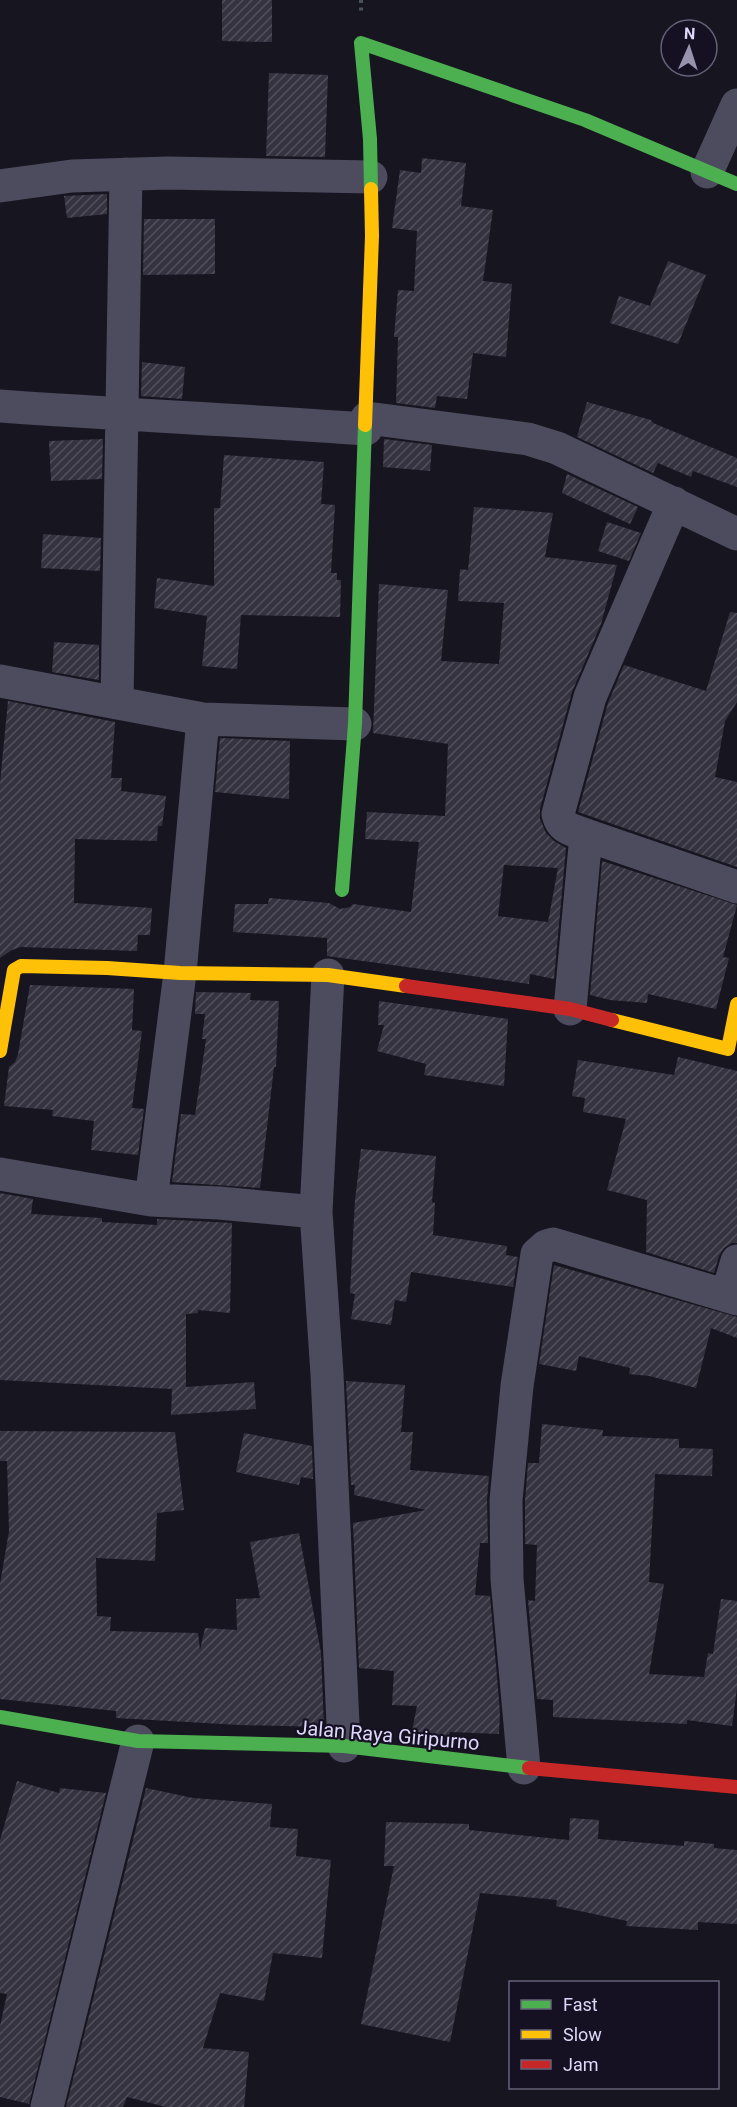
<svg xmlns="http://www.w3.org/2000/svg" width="737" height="2107" font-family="Roboto,sans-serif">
	<defs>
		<pattern id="building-hatch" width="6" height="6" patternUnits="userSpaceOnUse" patternTransform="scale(1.5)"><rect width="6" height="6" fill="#363341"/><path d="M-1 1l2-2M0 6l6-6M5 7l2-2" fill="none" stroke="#53505d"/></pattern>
	</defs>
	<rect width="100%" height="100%" fill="#17151f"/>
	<path fill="url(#building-hatch)" fill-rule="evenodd" d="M222,0H272V42L222,41Z
		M269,73L328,75L325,157L266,156Z
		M422,158L466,163L461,206L493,210L483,281L512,284L506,357L473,353L467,399L437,396L435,408L396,403L398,337H394L398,290L414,291L417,231L392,228L400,170L421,173Z
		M107,194V214L67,218L64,196Z
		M144,219H215V274L143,275Z
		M668,261L706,275L678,344L610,323L619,296L650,306Z
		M142,362L185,367L182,399L141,396Z
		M587,402L651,420L653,423L737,458V487L693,471L691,477L658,463L653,473L577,437Z
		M103,439L102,479L51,481L49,441Z
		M384,439L432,445L430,471L383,467Z
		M224,455L324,462L321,504L335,505L331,573H337V580H341L340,617L241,615L237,669L202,666L207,616L154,608L157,578L214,586V508H220Z
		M567,474L638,507L630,524L562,493Z
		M474,507L553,513L545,557L617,565L601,624L572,692L540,809V819L546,833L554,841L566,848L554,979L530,974L529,984L327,956V938L233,932L235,904H268L269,898L329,903L340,909L350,907L353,904L411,912L419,842L365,839L367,812L445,816L448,744L373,733L379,584L448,590L441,661L499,664L504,603L458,601L460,569L468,570ZM504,865L558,868L548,922L498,916Z
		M607,522L641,533L629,561L598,551Z
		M43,534L101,538L100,571L41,568Z
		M730,612L737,613V702L725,721L715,777L737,782V867L578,812L608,703L624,665L706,691Z
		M54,642L99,645V680L52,672Z
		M8,701L115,722L111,778H122L121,791L166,796L162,826H158L157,841L75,839L74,903L152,908L150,935H138L137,951L21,947L12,950L0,958V783Z
		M220,738L290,741L289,799L215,792Z
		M602,861L737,905L723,957L729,958L716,1009L648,994L647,1003L610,1000L590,995Z
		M30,985L134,989L132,1030L142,1031L132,1108L144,1109L138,1155L91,1150L94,1121L52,1116L53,1110L4,1106L9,1067L15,1062L18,1054Z
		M196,992L251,993L250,1000L279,1001L276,1067H274L260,1188L172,1182L181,1114L195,1115L206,1039H202L205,1014H195Z
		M379,1001L508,1019L504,1086L424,1075L426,1064L377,1051L384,1025H378Z
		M678,1057L737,1071V1243H732L724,1248L719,1256L714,1273L646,1252L647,1200L607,1190L626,1119L583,1112L585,1098L572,1096L578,1060L674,1075Z
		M361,1149L436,1156L432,1202L435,1203L433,1235L507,1246L506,1255L518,1257L513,1287L411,1272L406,1302L395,1300L391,1325L351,1319L355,1294L350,1293L355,1200Z
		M0,1193L33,1199L31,1214L102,1218V1222L157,1225V1219L232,1223L230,1313L198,1310V1313L186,1314V1387L254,1382L256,1409L171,1415L172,1389L0,1380Z
		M554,1265L737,1317V1338L711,1328L696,1388L649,1376L629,1374L630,1368L579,1356L576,1371L539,1364Z
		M346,1381L405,1385L401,1432H413L410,1470L489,1476L487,1500L488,1543H480L475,1595L490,1596L500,1712L499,1734L450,1732L448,1740L411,1735L417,1706L392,1705L394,1671L359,1668L353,1523L426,1510L354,1495L355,1485H351Z
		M542,1424L603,1430L602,1436L679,1439V1448L713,1449L712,1476L655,1474L649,1582L664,1584L649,1674L704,1677L708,1653L713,1654L721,1599L737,1601V1688L732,1726L687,1720V1724L553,1717V1700L537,1699L528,1600L535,1601L537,1545L525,1544V1501L528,1463H539Z
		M0,1431L175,1432L184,1510L157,1513L155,1561L96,1558L97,1616L111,1617L110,1631L198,1633L200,1650L205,1628L237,1630L236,1599L260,1598L250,1542L299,1533L321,1653L324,1727L240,1725L116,1718V1711L0,1699V1584L9,1531L7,1461H0Z
		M244,1433L312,1446L313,1479L301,1477L299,1485L236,1472Z
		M17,1781L59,1793L60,1788L106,1793L29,2104L0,2097V2026L7,1994L0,1993V1840Z
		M146,1788L193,1798L272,1804L270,1827L298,1829L296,1856L331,1860L322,1958L273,1953L264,2001L220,1993L203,2048L249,2052L244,2107H166L127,2097L123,2107H66Z
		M570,1818L599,1820L598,1839L684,1846V1841L714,1844V1848L737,1850V1924L698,1922V1930L626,1926L627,1921L556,1906L557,1900L480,1893L450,2042L361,2024L394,1866H384L386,1822L469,1824V1830L569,1840Z"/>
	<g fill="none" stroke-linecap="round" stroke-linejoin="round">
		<path stroke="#48515c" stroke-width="4" stroke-dasharray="3 4.5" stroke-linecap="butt" d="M361,0V11"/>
		<path stroke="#4d4b5e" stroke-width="33" d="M707,172L737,105
			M0,186L72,176L168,173L371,177
			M0,406C122,415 244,420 366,429
			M367,418L528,439L557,448L737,534
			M0,681L203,719L355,724
			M117,703L126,174
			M586,835L737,887
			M328,975L316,1212L327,1374L344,1746
			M570,1009L586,835C573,830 561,829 558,814L590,697L674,503
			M0,1174L151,1200L180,973L203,719
			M151,1200L219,1203L316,1212
			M727,1295L737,1261
			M524,1768L507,1579L506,1500L517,1386L537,1254L546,1246L553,1244L737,1299
			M47,2107L138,1741"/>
		<path stroke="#4caf50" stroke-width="14" d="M371,189L370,139L361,43L585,120L737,184
			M342,890L355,724L365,425
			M0,1717L138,1741L344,1746L529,1768"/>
		<path stroke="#ffc107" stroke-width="14" d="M365,425L372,236L371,189
			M612,1020L728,1049L737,1004
			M0,1051L14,970L21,966L107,968L180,973L328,975L406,986"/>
		<path stroke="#c62828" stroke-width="14" d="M406,986L570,1009L612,1020
			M529,1768L737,1787"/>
	</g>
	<g text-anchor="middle" stroke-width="4.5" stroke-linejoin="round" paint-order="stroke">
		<g font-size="20" fill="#ddd8fa" stroke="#151123">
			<text transform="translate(388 1735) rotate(5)" y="7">Jalan Raya Giripurno</text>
		</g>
	</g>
	<rect x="509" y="1981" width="210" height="108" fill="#151123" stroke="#656179" stroke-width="1.5"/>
	<rect x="521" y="2000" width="30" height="9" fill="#4caf50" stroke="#656179" stroke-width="1.5"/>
	<text x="563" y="2011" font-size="18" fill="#ddd8fa">Fast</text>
	<rect x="521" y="2030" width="30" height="9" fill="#ffc107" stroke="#656179" stroke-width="1.5"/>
	<text x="563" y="2041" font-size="18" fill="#ddd8fa">Slow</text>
	<rect x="521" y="2060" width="30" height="9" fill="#c62828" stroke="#656179" stroke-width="1.5"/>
	<text x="563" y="2071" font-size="18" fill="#ddd8fa">Jam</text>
	<g transform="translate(689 48) rotate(3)"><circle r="28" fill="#151123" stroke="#656179" stroke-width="1.5"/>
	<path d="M0-4.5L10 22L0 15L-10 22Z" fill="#9894ad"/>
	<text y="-9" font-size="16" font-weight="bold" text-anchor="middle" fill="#ddd8fa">N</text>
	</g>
</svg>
